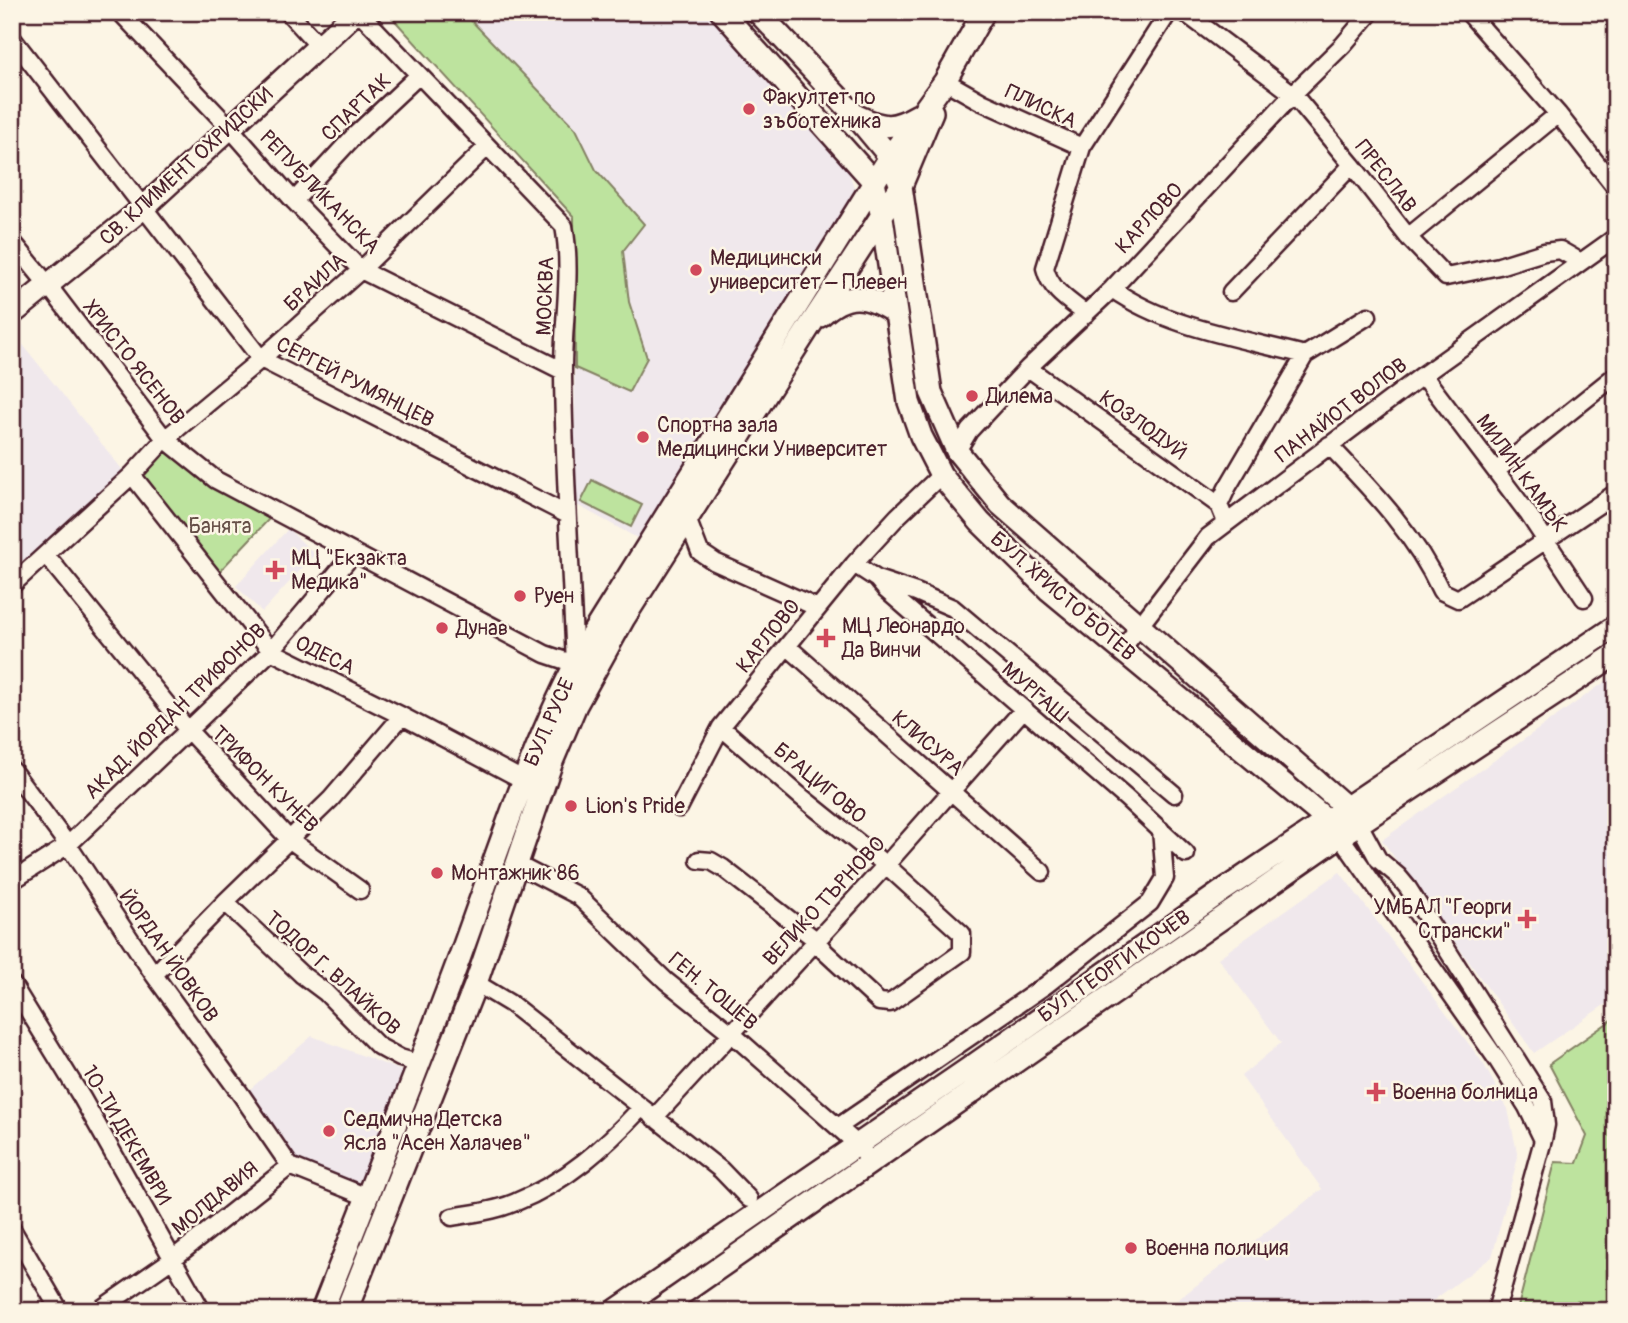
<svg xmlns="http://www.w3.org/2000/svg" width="1628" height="1323" font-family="Pangolin,sans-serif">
	<rect width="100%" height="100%" fill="#fcf5e5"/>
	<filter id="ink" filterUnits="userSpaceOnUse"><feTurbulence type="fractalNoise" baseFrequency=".0143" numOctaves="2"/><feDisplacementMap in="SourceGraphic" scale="14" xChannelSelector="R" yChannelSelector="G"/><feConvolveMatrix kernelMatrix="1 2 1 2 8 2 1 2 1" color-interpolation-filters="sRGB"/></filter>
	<g filter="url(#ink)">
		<path fill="#f0e8ec" d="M387,12H725L720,23L849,172L859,203L650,545L575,504L574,217Z
			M16,336L125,473L12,573V339Z
			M288,529L315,554L262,612L236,586Z
			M1616,674V997L1534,1053L1382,840Z
			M1340,872L1483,1063L1508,1109L1518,1157L1492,1257L1419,1311H1163L1322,1189L1241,1076L1281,1043L1218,958Z
			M312,1036L415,1076L367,1197L290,1166L242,1096Z"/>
		<path fill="#bde39e" stroke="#848164" stroke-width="2" d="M387,12H463L576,129L596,170L644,224L623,251L629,302L647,358L629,392L575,368L574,217Z
			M165,446L216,487L269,519L218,573L137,475Z
			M592,480L642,505L631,527L581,502Z
			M1616,1017V1311H1517L1555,1162L1577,1163L1587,1136L1549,1064Z"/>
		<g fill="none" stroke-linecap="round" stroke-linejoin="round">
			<defs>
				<path id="street" d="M120,12L230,128L294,201L361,270L563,371
					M288,12L320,47
					M1184,12L1293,94L1352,165L1408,237L1446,277L1499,266L1544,252L1560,250L1581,262
					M1468,12L1558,114L1616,188
					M1613,12L1616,17
					M12,38L261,359L566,514
					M945,81L982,102L1082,147
					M294,201L355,135L419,75
					M1408,237L1558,114
					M12,241L48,285L165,439L216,480L545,654L575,664C571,568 564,472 563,375C562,326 573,275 564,226L359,12
					M1112,289C1168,328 1240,338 1305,355
					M1231,292L1352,165
					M1086,314C1069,301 1050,290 1045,268L1082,147L1169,12
					M1028,368L1219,505L1226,522
					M1423,375L1529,515L1584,598
					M1329,445C1372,490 1415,534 1441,591L1458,599L1616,493
					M957,451L969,431L1028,368L1112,289L1293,94L1343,45L1371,12
					M1496,471L1616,375
					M132,475L271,651L402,716L523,780
					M1219,505L1227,488L1305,355L1368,316
					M688,521L700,552L715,562L818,608
					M46,555L187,729L290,840L360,890
					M854,564L877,579L886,590L1126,798L1186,854
					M877,579L916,592L953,608L1174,794
					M12,585L132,475L165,439L261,359L361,270L487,147
					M787,646L1042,872
					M1122,649L1208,537L1423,375L1616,237
					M12,770L68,845L154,975L242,1096L290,1166
					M679,808L721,727L854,564L898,516L941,475
					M1359,824L1378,859L1398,876L1408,888L1543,1101L1546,1125L1543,1140L1496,1311
					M1340,836L1498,1061L1527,1107L1543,1140
					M699,860L711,861L723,868L816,940L825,952L879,1002L890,1003L962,952V934L886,865L799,795L721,727
					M518,865L578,896L666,981L731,1033L857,1144L864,1153
					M12,881L68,845L271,651L353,554
					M225,902L301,974L325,992L378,1046L400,1058L420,1064
					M154,975L225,902L331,799L402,716
					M476,983L511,1004L721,1170L749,1199
					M12,984L82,1098L202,1311
					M654,1118L886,865L1023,710
					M838,1127L1046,985L1150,903L1165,878L1161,830
					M452,1217C473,1213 496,1211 516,1202C566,1182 605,1147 641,1108
					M12,1229L60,1311
					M98,1311L174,1258L290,1166L367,1197"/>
				<path id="secondary" d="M722,12L874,182L882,217L909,402L921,436L941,475L980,522L1049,590L1327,820L1334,829
					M758,12L855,115L890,157L901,186L931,392L957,451L1000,504L1346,807L1353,817
					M857,116C883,128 892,130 918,115
					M12,314L143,208L356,12
					M820,316C847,291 866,294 895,313
					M322,1311C368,1194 415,1077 459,959C498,853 531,744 586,644L890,157L945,81L984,12
					M346,1311L476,983L551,764L576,705L624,618L811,324L901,186L932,112
					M615,1311L971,1067L1221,892L1616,626
					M657,1311L1340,836L1616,654"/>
			</defs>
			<use href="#street" stroke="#4a1f2b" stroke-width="21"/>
			<use href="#secondary" stroke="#4a1f2b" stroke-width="26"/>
			<use href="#street" stroke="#fcf5e5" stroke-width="16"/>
			<use href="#secondary" stroke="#fcf5e5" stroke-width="21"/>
		</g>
	</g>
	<g fill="#d1495b" stroke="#fcf5e5" stroke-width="2.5">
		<circle cx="749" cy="109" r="7"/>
		<circle cx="696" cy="270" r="7"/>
		<circle cx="972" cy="396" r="7"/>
		<circle cx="643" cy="437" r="7"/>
		<path d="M271.5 559.5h7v7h7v7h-7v7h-7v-7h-7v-7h7z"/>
		<circle cx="520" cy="596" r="7"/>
		<circle cx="442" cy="628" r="7"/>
		<path d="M822.5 627.5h7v7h7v7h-7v7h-7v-7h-7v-7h7z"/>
		<circle cx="571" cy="806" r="7"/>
		<circle cx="437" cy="873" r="7"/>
		<path d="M1523.5 908.5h7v7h7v7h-7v7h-7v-7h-7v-7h7z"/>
		<path d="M1372.5 1081.5h7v7h7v7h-7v7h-7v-7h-7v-7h7z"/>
		<circle cx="329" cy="1131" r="7"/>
		<circle cx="1131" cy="1248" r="7"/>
	</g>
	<g text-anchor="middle" stroke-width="5" stroke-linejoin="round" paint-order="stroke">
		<g font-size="21" fill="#4a1f2b" stroke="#fcf5e5" text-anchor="start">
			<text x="763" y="104">Факултет по<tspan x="763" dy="24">зъботехника</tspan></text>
			<text x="710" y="265">Медицински<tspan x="710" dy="24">университет – Плевен</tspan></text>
			<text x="986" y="403">Дилема</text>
			<text x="657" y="432">Спортна зала<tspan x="657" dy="24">Медицински Университет</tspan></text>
			<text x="291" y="565">МЦ "Екзакта<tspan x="291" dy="24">Медика"</tspan></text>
			<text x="534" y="603">Руен</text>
			<text x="842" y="633">МЦ Леонардо<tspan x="842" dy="24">Да Винчи</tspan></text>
			<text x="456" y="635">Дунав</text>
			<text x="585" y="813">Lion's Pride</text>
			<text x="451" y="880">Монтажник 86</text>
			<text x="1511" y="914" text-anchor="end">УМБАЛ "Георги<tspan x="1511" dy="24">Странски"</tspan></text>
			<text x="1392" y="1099">Военна болница</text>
			<text x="343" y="1126">Седмична Детска<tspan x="343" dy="24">Ясла "Асен Халачев"</tspan></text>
			<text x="1145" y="1255">Военна полиция</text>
		</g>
		<g font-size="21" fill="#4a1f2b" stroke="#fcf5e5">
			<text transform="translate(1041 106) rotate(25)" y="7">ПЛИСКА</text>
			<text transform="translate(356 107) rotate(-44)" y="7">СПАРТАК</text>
			<text transform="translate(186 166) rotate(-42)" y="7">СВ. КЛИМЕНТ ОХРИДСКИ</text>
			<text transform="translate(1386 176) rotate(52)" y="7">ПРЕСЛАВ</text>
			<text transform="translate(320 192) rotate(46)" y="7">РЕПУБЛИКАНСКА</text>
			<text transform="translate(1149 218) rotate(-47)" y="7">КАРЛОВО</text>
			<text transform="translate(315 282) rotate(-42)" y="7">БРАИЛА</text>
			<text transform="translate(545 296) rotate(-88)" y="7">МОСКВА</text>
			<text transform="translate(134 362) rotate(52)" y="7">ХРИСТО ЯСЕНОВ</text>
			<text transform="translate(355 382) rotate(27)" y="7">СЕРГЕЙ РУМЯНЦЕВ</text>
			<text transform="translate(1341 410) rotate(-37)" y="7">ПАНАЙОТ ВОЛОВ</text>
			<text transform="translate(1143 425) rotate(36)" y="7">КОЗЛОДУЙ</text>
			<text transform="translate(1522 473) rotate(54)" y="7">МИЛИН КАМЪК</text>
			<text transform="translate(1063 596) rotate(41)" y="7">БУЛ. ХРИСТО БОТЕВ</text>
			<text transform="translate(768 636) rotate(-51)" y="7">КАРЛОВО</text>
			<text transform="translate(325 655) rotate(26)" y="7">ОДЕСА</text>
			<text transform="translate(1035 692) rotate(41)" y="7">МУРГАШ</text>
			<text transform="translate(175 711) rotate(-44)" y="7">АКАД. ЙОРДАН ТРИФОНОВ</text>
			<text transform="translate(549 722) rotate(-66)" y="7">БУЛ. РУСЕ</text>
			<text transform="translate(928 743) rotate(41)" y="7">КЛИСУРА</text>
			<text transform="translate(265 779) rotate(45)" y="7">ТРИФОН КУНЕВ</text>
			<text transform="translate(820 783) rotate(40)" y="7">БРАЦИГОВО</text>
			<text transform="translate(824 901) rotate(-47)" y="7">ВЕЛИКО ТЪРНОВО</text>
			<text transform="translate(169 956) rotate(55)" y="7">ЙОРДАН ЙОВКОВ</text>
			<text transform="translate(1114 966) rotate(-35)" y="7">БУЛ. ГЕОРГИ КОЧЕВ</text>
			<text transform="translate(333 973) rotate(42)" y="7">ТОДОР Г. ВЛАЙКОВ</text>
			<text transform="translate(713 991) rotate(40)" y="7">ГЕН. ТОШЕВ</text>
			<text transform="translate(127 1135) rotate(60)" y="7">10-ТИ ДЕКЕМВРИ</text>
			<text transform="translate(215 1198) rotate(-39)" y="7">МОЛДАВИЯ</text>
		</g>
		<g font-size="21" fill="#675048" stroke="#fcf5e5">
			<text x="220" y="533">Банята</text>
		</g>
	</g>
	<rect width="1628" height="1323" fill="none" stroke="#fcf5e5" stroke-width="42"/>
	<rect x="21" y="21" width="1586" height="1281" fill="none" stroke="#4a1f2b" stroke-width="2.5" filter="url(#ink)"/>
</svg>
